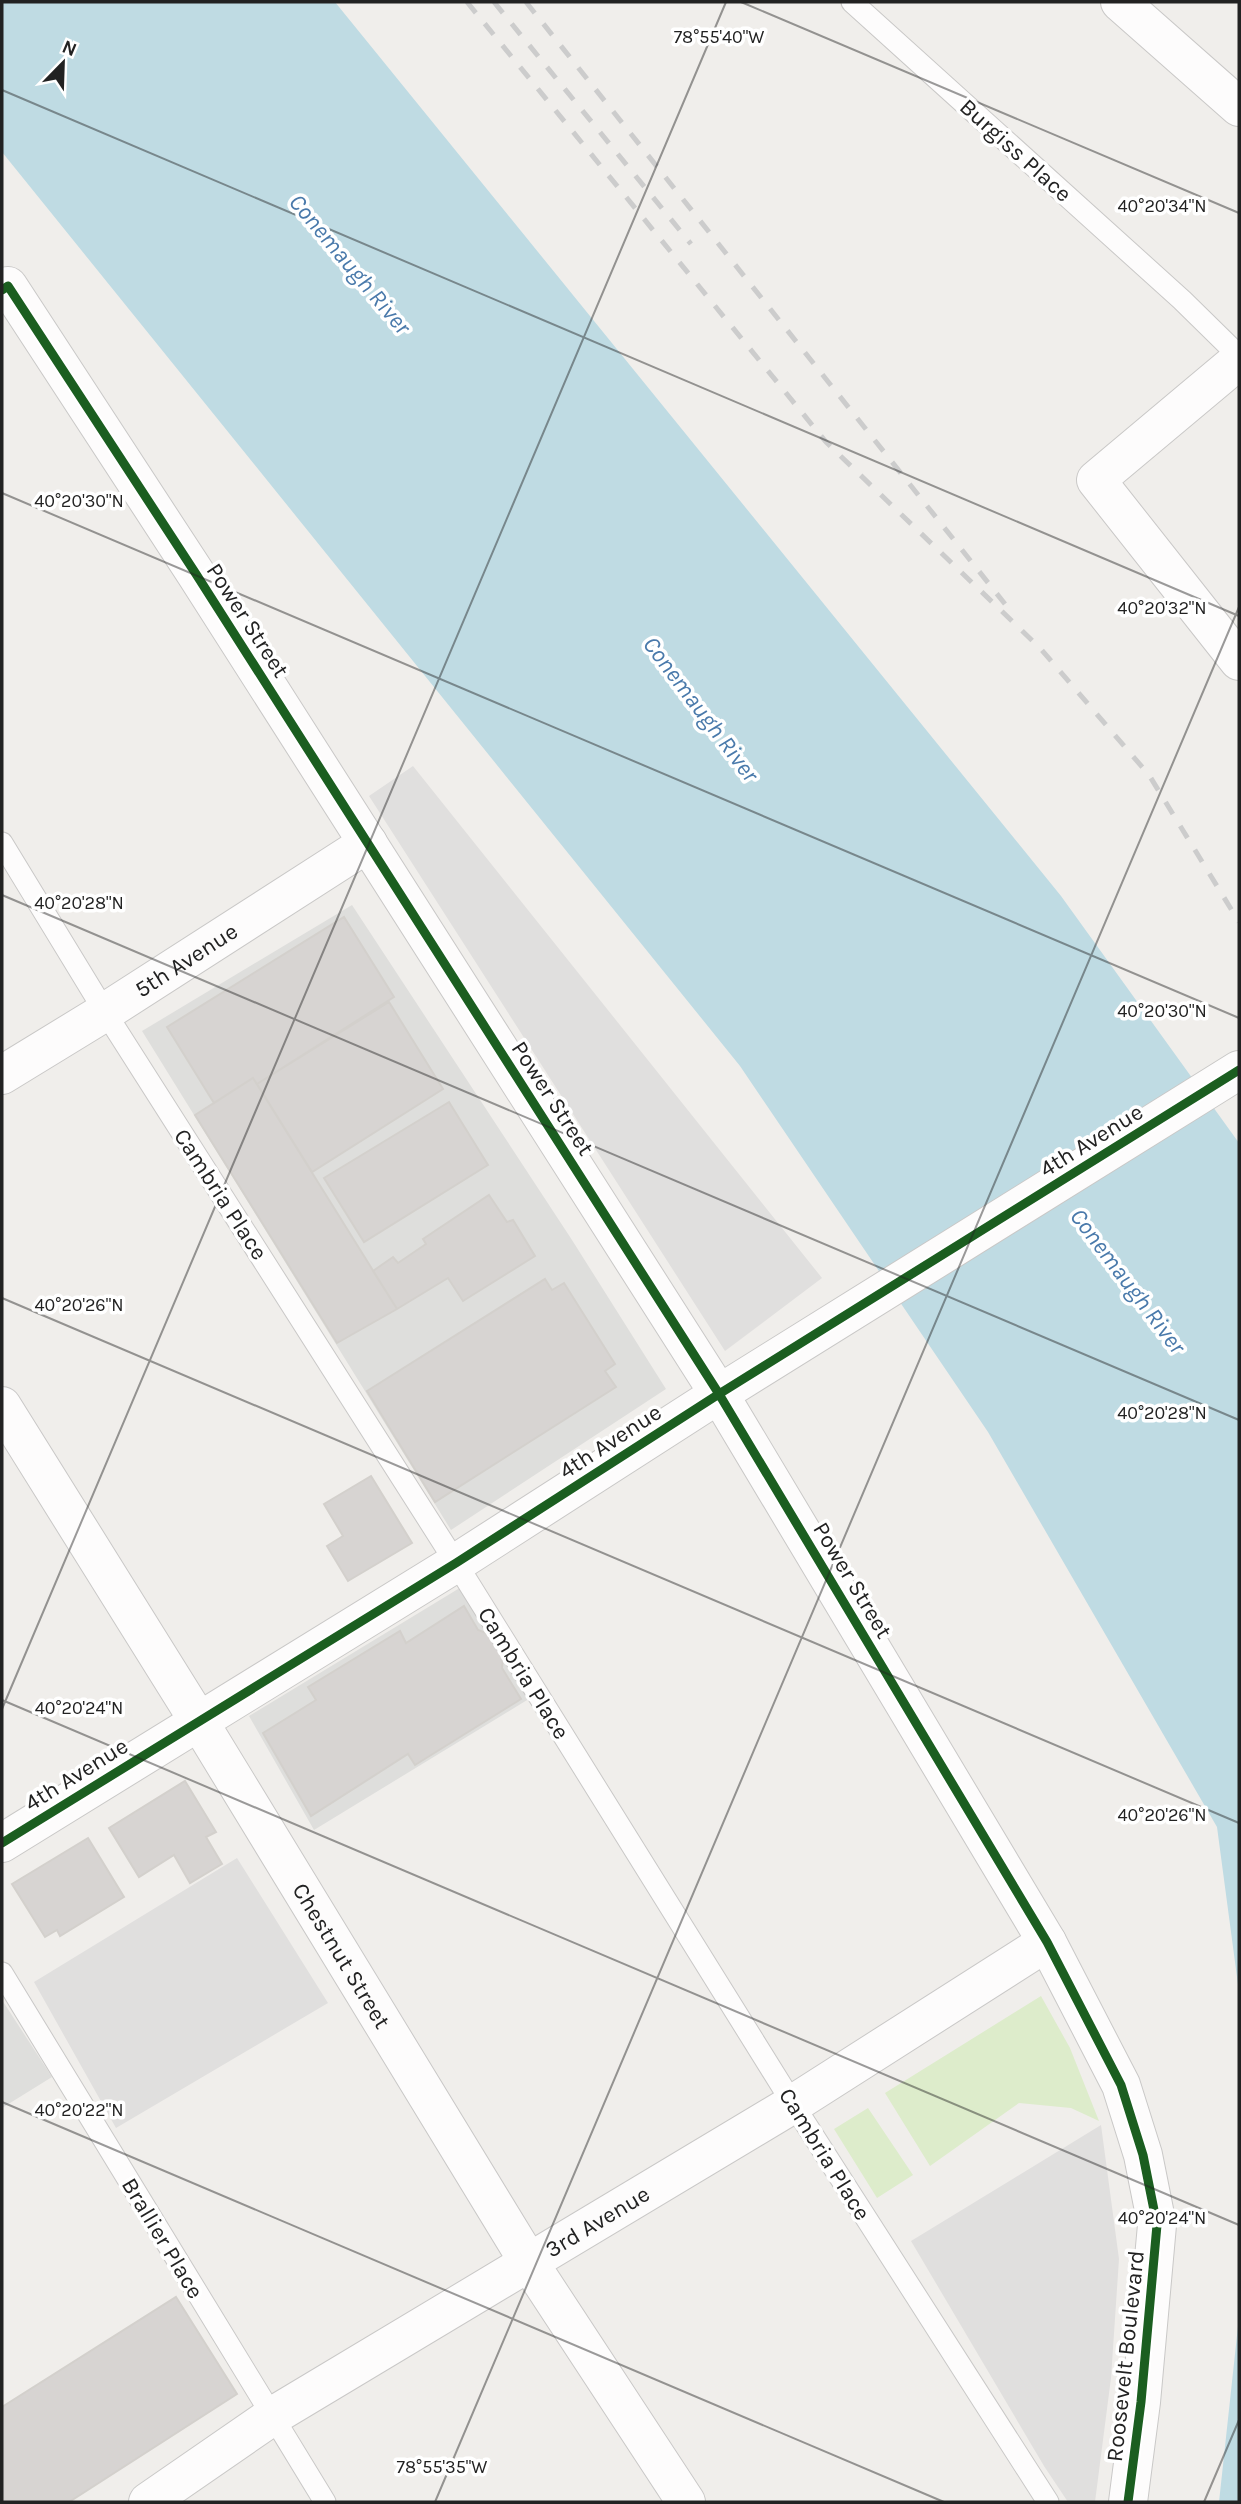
<svg xmlns="http://www.w3.org/2000/svg" width="1241" height="2504" font-family="Karla,sans-serif">
	<rect width="100%" height="100%" fill="#f0eeeb"/>
	<path fill="#dededc" d="M352,905L572,1240L666,1389L451,1530L142,1031Z
		M463,1586L532,1697L314,1830L249,1716Z
		M2,2000L52,2077L2,2108Z"/>
	<path fill="#ddeccb" d="M1041,1996L1070,2048L1099,2121L1071,2108L1019,2103L930,2166L885,2093Z
		M868,2108L913,2175L877,2198L834,2129Z"/>
	<path fill="#e0dfde" d="M413,766L822,1278L725,1351L369,796Z
		M237,1858L328,2003L116,2128L34,1982Z
		M1101,2125L1119,2259L1111,2378L1095,2502H1068L1044,2466L911,2241Z"/>
	<path fill="#bfdbe3" d="M2,2H335L1061,896L1239,1143V1992L1217,1827L988,1432L740,1066L2,152Z
		M1239,2317V2502H1219Z"/>
	<path fill="#d7d4d2" stroke="#d3d0cc" stroke-width="2" d="M344,917L394,997L257,1084L253,1078L214,1103L167,1027Z
		M389,1002L443,1089L312,1172L257,1084Z
		M253,1078L397,1309L337,1343L195,1115Z
		M449,1102L488,1165L364,1242L324,1178Z
		M489,1195L507,1222L513,1220L535,1256L463,1301L448,1278L397,1309L373,1271L393,1257L398,1263L426,1244L423,1239Z
		M545,1279L552,1290L564,1283L615,1364L605,1371L616,1387L435,1502L367,1391Z
		M371,1476L412,1543L348,1581L327,1546L343,1536L324,1504Z
		M464,1606L478,1630L489,1634L503,1656L502,1668L521,1699L415,1765L408,1754L311,1816L263,1733L316,1700L308,1687L400,1631L406,1643Z
		M185,1781L216,1832L206,1837L222,1864L190,1883L174,1855L139,1877L109,1828Z
		M88,1838L124,1897L60,1936L57,1930L45,1937L12,1884Z
		M176,2297L237,2394L69,2502H2V2407Z"/>
	<g fill="none" stroke-linecap="round" stroke-linejoin="round">
		<defs>
			<path id="service" d="M852,2L1182,300L1239,356
				M2,843L105,1012L456,1563L793,2104L1048,2502
				M2,1973L325,2502"/>
			<g id="minor">
				<path d="M2,290L8,286L196,574L719,1394L1047,1942L1121,2085L1143,2155L1157,2225L1141,2402L1128,2502"/>
				<path d="M1239,360L1096,480L1239,661"/>
				<path id="s1" d="M2,1075L105,1012L368,843"/>
				<path id="s2" d="M2,1406L198,1720L528,2261L686,2502"/>
				<path id="s3" d="M148,2502L271,2417L793,2104L1047,1942"/>
			</g>
			<path id="tertiary" d="M1120,2L1239,107
				M2,1843L456,1563L719,1394L1239,1070"/>
		</defs>
		<use href="#service" stroke="#c9c8c7" stroke-width="23"/>
		<use href="#minor" stroke="#c9c8c7" stroke-width="40"/>
		<use href="#tertiary" stroke="#c9c8c7" stroke-width="40"/>
		<use href="#service" stroke="#fdfcfc" stroke-width="21"/>
		<use href="#minor" stroke="#fdfcfc" stroke-width="38"/>
		<use href="#tertiary" stroke="#fdfcfc" stroke-width="38"/>
		<path stroke="#ccc" stroke-width="5" stroke-dasharray="14 14" stroke-linecap="butt" d="M467,2L826,442L1040,648L1149,775L1239,922
			M494,2L691,244
			M526,2L1005,604"/>
		<defs>
			<path id="cycleway" d="M2,290L8,286L196,574L719,1394L1047,1942L1121,2085L1143,2155L1157,2225L1141,2402L1128,2502
				M2,1843L456,1563L719,1394L1239,1070"/>
		</defs>
		<use href="#cycleway" stroke="#fff" stroke-width="13"/>
		<use href="#cycleway" stroke="#1b5e20" stroke-width="9"/>
	</g>
	<path fill="none" stroke="#222" stroke-width="2" stroke-opacity="0.45" d="M741,2L1239,213M2,90L1239,616M2,493L1239,1018M2,895L1239,1420M2,1298L1239,1823M2,1700L1239,2225M2,1709L726,2M2,2102L944,2502M435,2502L1239,607M1204,2502L1239,2420"/>
	<g text-anchor="middle" stroke-width="7" stroke-linejoin="round" paint-order="stroke">
		<g font-size="23" fill="#222" stroke="#fff">
			<text transform="translate(1016 150) rotate(42)" y="8">Burgiss Place</text>
			<text transform="translate(248 620) rotate(57)" y="8">Power Street</text>
			<text dy="8" stroke="none"><textPath href="#s1" startOffset="217">5th Avenue</textPath></text>
			<text transform="translate(553 1098) rotate(57)" y="8">Power Street</text>
			<text transform="translate(1091 1140) rotate(-32)" y="8">4th Avenue</text>
			<text transform="translate(221 1194) rotate(57)" y="8">Cambria Place</text>
			<text transform="translate(610 1441) rotate(-33)" y="8">4th Avenue</text>
			<text transform="translate(853 1580) rotate(59)" y="8">Power Street</text>
			<text transform="translate(524 1673) rotate(58)" y="8">Cambria Place</text>
			<text transform="translate(76 1774) rotate(-32)" y="8">4th Avenue</text>
			<text dy="8" stroke="none"><textPath href="#s2" startOffset="646">Chestnut Street</textPath></text>
			<text transform="translate(825 2154) rotate(58)" y="8">Cambria Place</text>
			<text dy="8" stroke="none"><textPath href="#s3" startOffset="530">3rd Avenue</textPath></text>
			<text transform="translate(163 2238) rotate(59)" y="8">Brallier Place</text>
			<text transform="translate(1125 2356) rotate(-84)" y="8">Roosevelt Boulevard</text>
		</g>
		<g font-size="24" font-style="italic" fill="#4a7aab" stroke="#fff">
			<text transform="translate(350 264) rotate(50)" y="8">Conemaugh River</text>
			<text transform="translate(701 709) rotate(53)" y="8">Conemaugh River</text>
			<text transform="translate(1128 1281) rotate(53)" y="8">Conemaugh River</text>
		</g>
	</g>
	<g font-size="18" text-anchor="middle" fill="#222" stroke="#fff" stroke-width="7" stroke-linejoin="round" paint-order="stroke">
		<text x="719" y="43">78°55'40"W</text>
		<text x="1162" y="212">40°20'34"N</text>
		<text x="79" y="507">40°20'30"N</text>
		<text x="1162" y="614">40°20'32"N</text>
		<text x="79" y="909">40°20'28"N</text>
		<text x="1162" y="1017">40°20'30"N</text>
		<text x="79" y="1311">40°20'26"N</text>
		<text x="1162" y="1419">40°20'28"N</text>
		<text x="79" y="1714">40°20'24"N</text>
		<text x="1162" y="1821">40°20'26"N</text>
		<text x="79" y="2116">40°20'22"N</text>
		<text x="1162" y="2224">40°20'24"N</text>
		<text x="442" y="2473">78°55'35"W</text>
	</g>
	<rect width="1241" height="2504" fill="none" stroke="#222222" stroke-width="7"/>
	<g transform="translate(63 63) rotate(23)" stroke="#ffffff" stroke-width="5" paint-order="stroke">
	<path d="M0-5L12 26L0 18L-12 26Z" fill="#222222"/>
	<text y="-10" font-size="19" font-weight="bold" text-anchor="middle" fill="#222222">N</text>
	</g>
</svg>
